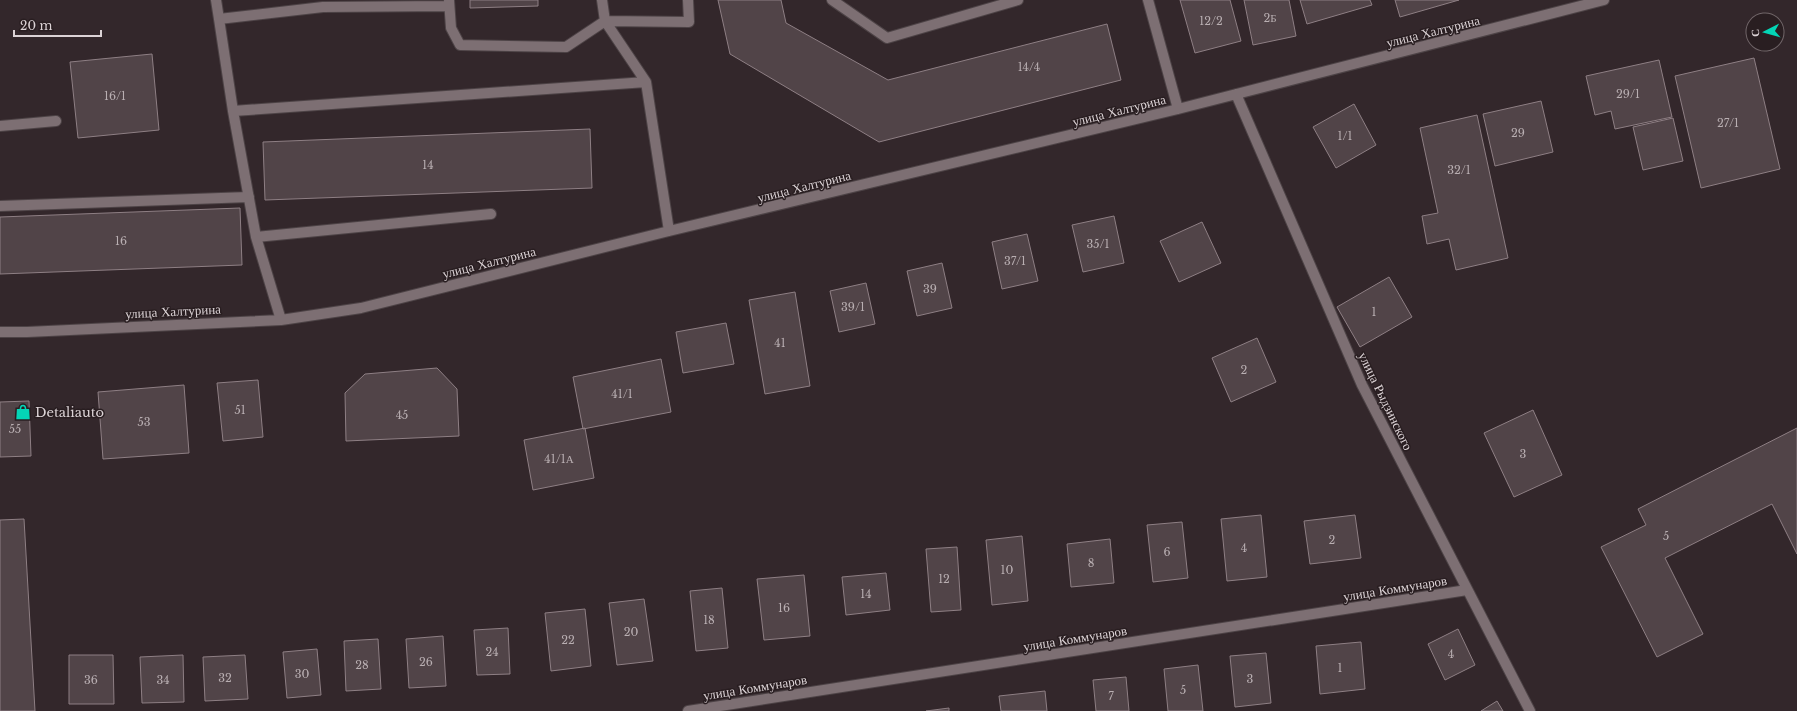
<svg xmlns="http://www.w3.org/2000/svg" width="1797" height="711" font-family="'Libre Baskerville',serif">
	<rect width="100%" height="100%" fill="#33272b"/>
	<path fill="#514448" stroke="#8e7f84" d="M470,0H538V6L470,8Z
		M718,0H781L786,23L888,80L1107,24L1121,80L879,142L730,54Z
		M1180,0H1230L1241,41L1195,53Z
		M1244,0H1289L1296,36L1253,45Z
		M1300,0H1370L1372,5L1307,24Z
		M1395,0H1459L1400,17Z
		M152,54L159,130L78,138L70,62Z
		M1754,58L1780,169L1701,188L1675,76Z
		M1659,60L1672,117L1615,129L1611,111L1595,115L1586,76Z
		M1541,101L1553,152L1495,166L1483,114Z
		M1354,104L1376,145L1336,168L1313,127Z
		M1477,115L1508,258L1456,270L1449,239L1427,244L1422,216L1438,213L1420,128Z
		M1673,118L1683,161L1643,170L1633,127Z
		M590,129L592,188L265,200L263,142Z
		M240,208L242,265L0,274V217Z
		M1114,216L1124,263L1083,272L1072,225Z
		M1202,222L1221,263L1179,282L1160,241Z
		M1027,234L1038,281L1002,289L992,242Z
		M942,263L952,308L917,316L907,271Z
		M1389,277L1412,317L1360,347L1337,307Z
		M866,283L875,324L839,332L830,291Z
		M795,292L810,386L765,394L749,300Z
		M726,323L734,364L683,373L676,332Z
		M1257,338L1276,382L1231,402L1212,358Z
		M661,359L671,412L583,429L573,377Z
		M437,368L457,389L459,436L346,441L345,393L365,374Z
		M258,380L263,437L223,441L217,383Z
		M184,385L189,453L103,459L98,392Z
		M29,401L31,456L0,457V402Z
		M1533,410L1562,475L1514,497L1484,433Z
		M585,428L594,478L533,490L524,440Z
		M1797,428V554L1772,504L1665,558L1703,634L1657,657L1601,547L1646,525L1638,509Z
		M1261,515L1267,577L1227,581L1221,519Z
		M1355,515L1361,558L1310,564L1304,521Z
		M24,519L35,711H0V520Z
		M1182,522L1188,578L1153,582L1147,525Z
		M1022,536L1028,601L992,605L986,540Z
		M1110,539L1114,583L1071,587L1067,544Z
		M957,547L961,610L931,612L926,549Z
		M886,573L890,610L846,615L842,577Z
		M804,575L810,636L764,640L757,579Z
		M722,588L728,648L696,651L690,591Z
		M644,599L653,661L617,665L609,603Z
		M585,609L591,666L551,671L545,613Z
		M508,628L510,674L477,675L474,630Z
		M1458,629L1475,665L1445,680L1428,644Z
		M443,636L446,686L409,688L406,639Z
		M378,639L381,689L346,691L344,641Z
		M1361,642L1365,689L1320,694L1316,646Z
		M317,649L321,695L287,698L283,652Z
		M1266,653L1271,703L1235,707L1230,656Z
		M69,655H113L114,704H69Z
		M183,655L184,702L142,703L140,657Z
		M245,655L248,699L205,701L203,657Z
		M1198,665L1203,711H1168L1164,669Z
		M1126,677L1129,711H1096L1093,680Z
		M1045,691L1047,711H1001L999,696Z
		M1497,701L1503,711H1481Z
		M949,708V711H926Z"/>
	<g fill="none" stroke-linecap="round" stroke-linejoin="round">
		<defs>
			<path id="minor" d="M216,0L219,19L323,7L449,6
				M449,0L451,28L460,45L566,47L605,21L689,22L688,0
				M602,0L605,21L646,82L669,231
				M832,0L887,38L1018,0
				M1148,0L1178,109
				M219,19L233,111
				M1236,94L1362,385L1530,711
				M0,126L56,121
				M0,206L249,197
				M256,237L491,214
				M281,320L256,237L233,111L646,82
				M0,332H27L281,320L361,308L669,231L1178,109L1604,0
				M688,711L1467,590"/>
		</defs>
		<use href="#minor" stroke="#4d4346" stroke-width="12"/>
		<use href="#minor" stroke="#7d6f73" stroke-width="10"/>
	</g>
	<defs>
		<symbol id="shop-bare" viewBox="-9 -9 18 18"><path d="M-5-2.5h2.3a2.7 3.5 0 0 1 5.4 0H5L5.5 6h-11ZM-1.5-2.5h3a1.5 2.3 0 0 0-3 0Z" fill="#04d5b6" stroke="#291e21" stroke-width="2.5" paint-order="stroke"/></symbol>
	</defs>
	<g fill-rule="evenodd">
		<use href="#shop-bare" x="12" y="401" width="22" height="22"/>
	</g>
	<g text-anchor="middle" stroke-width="3" stroke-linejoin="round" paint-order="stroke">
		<g font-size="11" fill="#b9afb2">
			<text x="1270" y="22">2Б</text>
			<text x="1211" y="25">12/2</text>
			<text x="1029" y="71">14/4</text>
			<text x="1628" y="98">29/1</text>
			<text x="115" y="100">16/1</text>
			<text x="1728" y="127">27/1</text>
			<text x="1518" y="137">29</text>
			<text x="1345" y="140">1/1</text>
			<text x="428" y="169">14</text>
			<text x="1459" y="174">32/1</text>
			<text x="121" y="245">16</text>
			<text x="1098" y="248">35/1</text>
			<text x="1015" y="265">37/1</text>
			<text x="930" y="293">39</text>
			<text x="853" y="311">39/1</text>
			<text x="1374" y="316">1</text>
			<text x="780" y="347">41</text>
			<text x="1244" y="374">2</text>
			<text x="622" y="398">41/1</text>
			<text x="240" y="414">51</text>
			<text x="402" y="419">45</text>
			<text x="144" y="426">53</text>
			<text x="15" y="433">55</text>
			<text x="1523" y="458">3</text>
			<text x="559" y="463">41/1А</text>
			<text x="1666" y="540">5</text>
			<text x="1332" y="544">2</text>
			<text x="1244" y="552">4</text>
			<text x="1167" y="556">6</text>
			<text x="1091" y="567">8</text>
			<text x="1007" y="574">10</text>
			<text x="944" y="583">12</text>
			<text x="866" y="598">14</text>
			<text x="784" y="612">16</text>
			<text x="709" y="624">18</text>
			<text x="631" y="636">20</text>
			<text x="568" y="644">22</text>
			<text x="492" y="656">24</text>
			<text x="1451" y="658">4</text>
			<text x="426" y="666">26</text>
			<text x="362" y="669">28</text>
			<text x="1340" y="672">1</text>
			<text x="302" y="678">30</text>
			<text x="225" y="682">32</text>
			<text x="1250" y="683">3</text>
			<text x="91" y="684">36</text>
			<text x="163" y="684">34</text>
			<text x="1183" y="694">5</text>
			<text x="1111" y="700">7</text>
		</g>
		<g font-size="13" fill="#dcd3d6" stroke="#291e21">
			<text transform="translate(1433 31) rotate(-14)" y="5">улица Халтурина</text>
			<text transform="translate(1119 110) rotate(-14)" y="5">улица Халтурина</text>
			<text transform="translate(804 186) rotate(-14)" y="5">улица Халтурина</text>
			<text transform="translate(489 262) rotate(-14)" y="5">улица Халтурина</text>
			<text transform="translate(173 311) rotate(-3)" y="5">улица Халтурина</text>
			<text transform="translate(1386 401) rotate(64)" y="5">улица Рыдзинского</text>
			<text transform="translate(1395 588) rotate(-9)" y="5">улица Коммунаров</text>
			<text transform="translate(1075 638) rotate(-9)" y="5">улица Коммунаров</text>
			<text transform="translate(755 687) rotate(-9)" y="5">улица Коммунаров</text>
		</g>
		<g font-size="13" fill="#dcd3d6" stroke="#291e21" text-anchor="start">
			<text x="35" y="417">Detaliauto</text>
		</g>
	</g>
	<g transform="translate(1765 32) rotate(264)"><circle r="19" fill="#291e21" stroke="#716669"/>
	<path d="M0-3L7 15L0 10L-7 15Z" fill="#04d5b6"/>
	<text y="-6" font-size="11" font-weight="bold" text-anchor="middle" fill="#dcd3d6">С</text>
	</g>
	<path d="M14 30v6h87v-6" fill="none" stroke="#dcd3d6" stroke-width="2"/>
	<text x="20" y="30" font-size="12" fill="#dcd3d6" stroke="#291e21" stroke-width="3" paint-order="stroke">20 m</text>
</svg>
